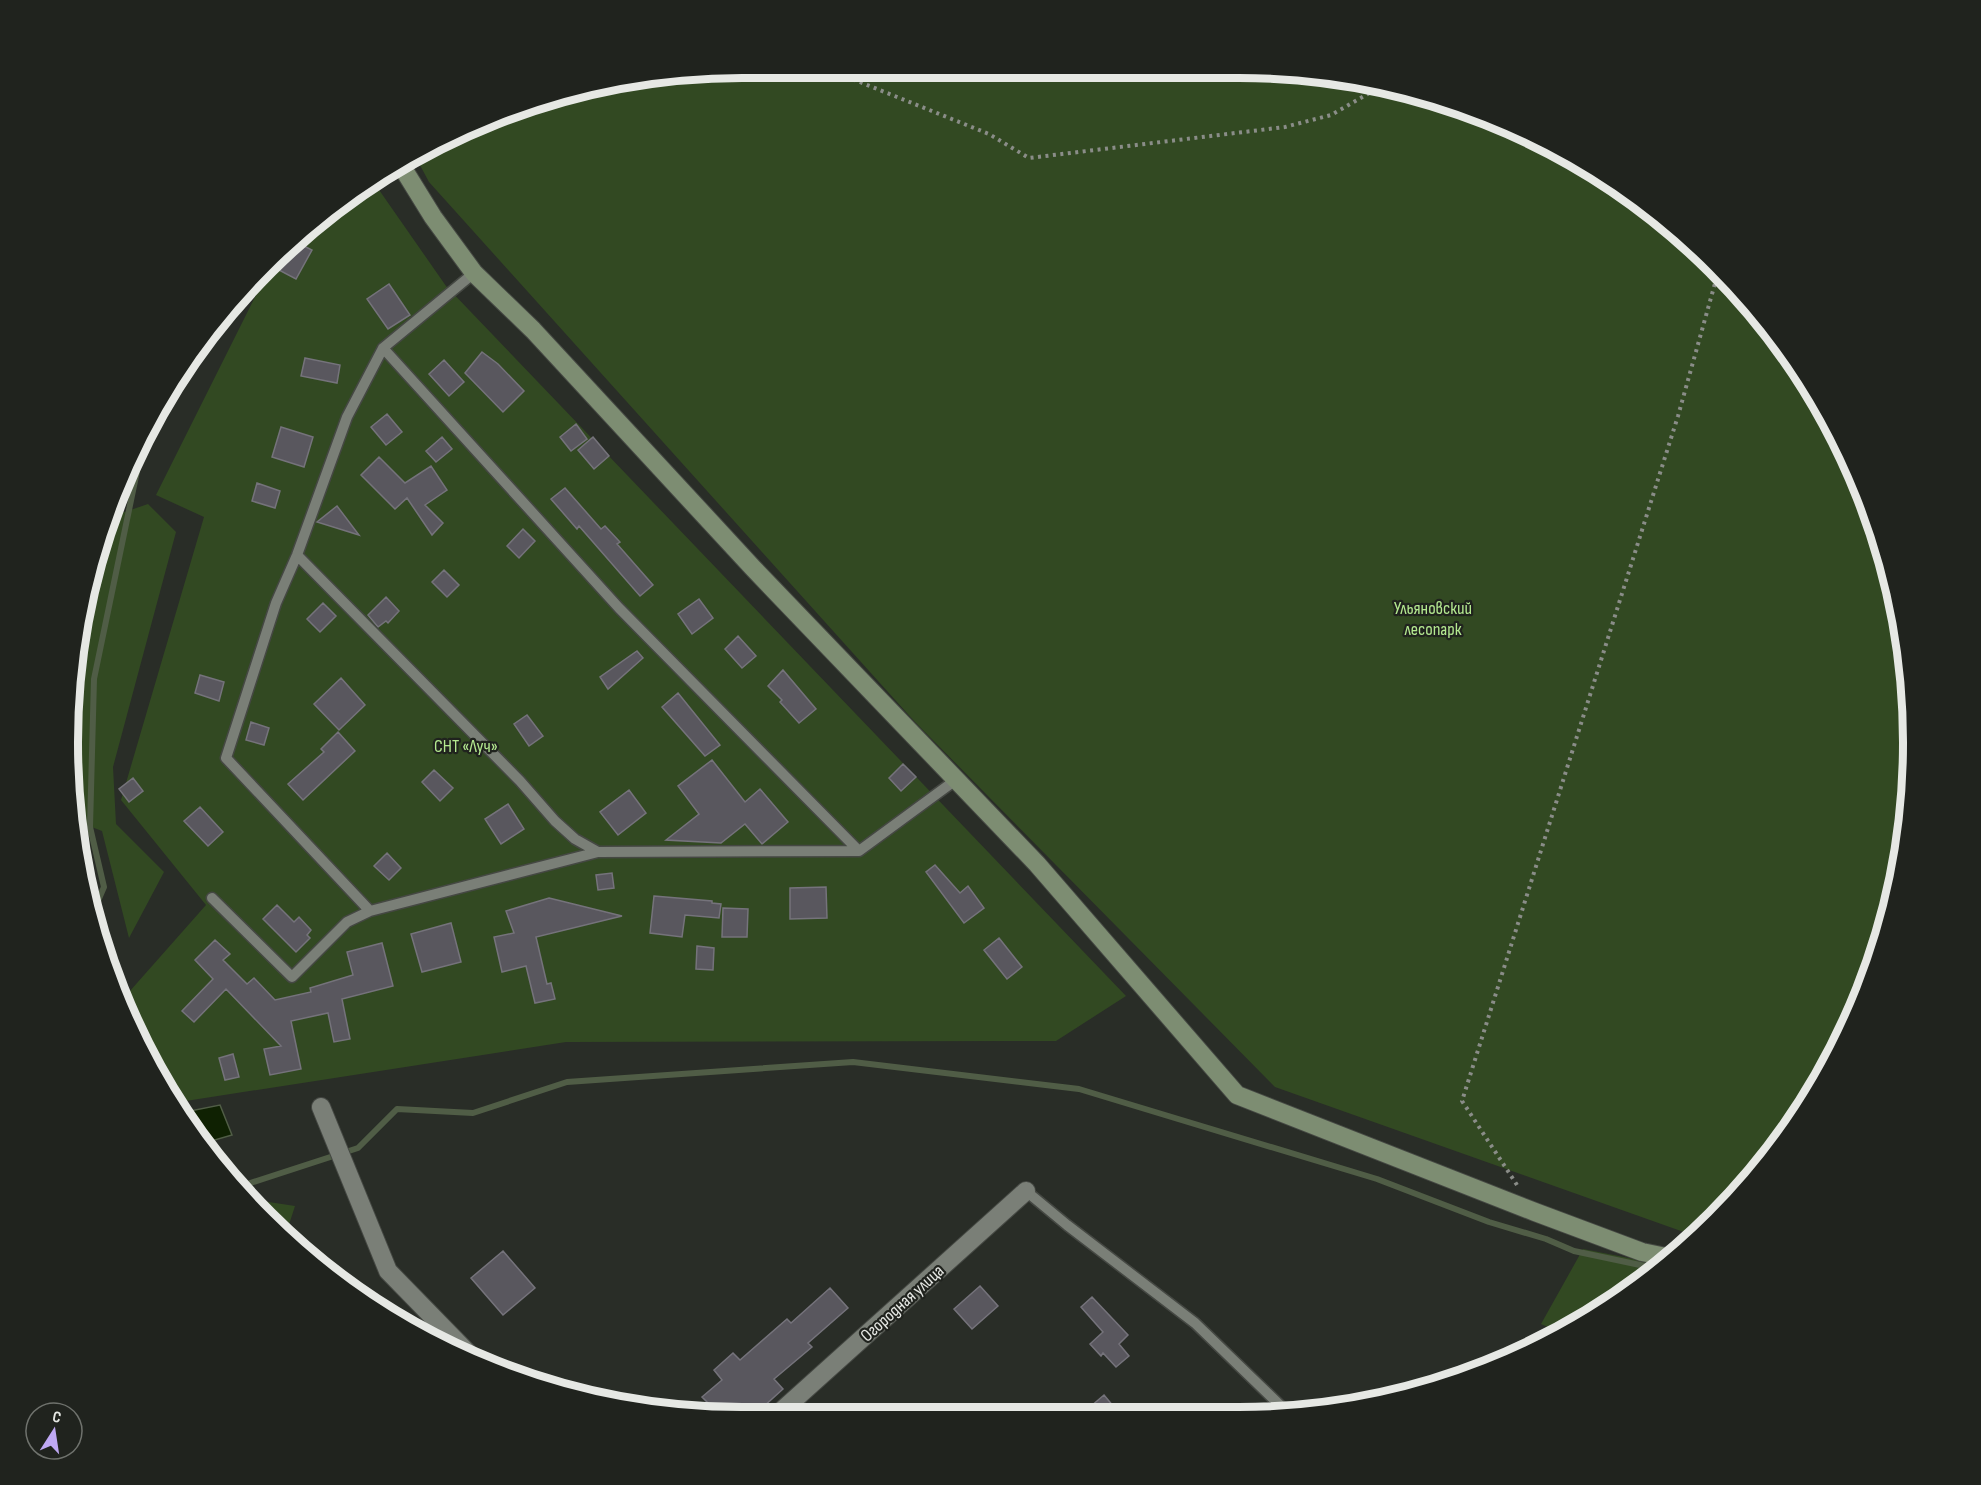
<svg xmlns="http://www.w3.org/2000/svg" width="1981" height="1485" font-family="'Sofia Sans Condensed',sans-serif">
	<rect width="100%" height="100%" fill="#292d27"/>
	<path fill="#324922" d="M742,68L1282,69L1413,90L1497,119L1613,181L1716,265L1774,332L1844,444L1891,568L1912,699L1908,831L1878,960L1823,1080L1746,1188L1695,1236L1275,1087L915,722L429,182L414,154L567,91Z
		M377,187L446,286L1126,996L1056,1041L566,1042L173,1103L158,1080L122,1000L206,905L121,800L204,517L156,495L275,257L343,205Z
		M148,504L176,532L113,767L116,824L164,872L129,938L102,831L76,821L69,787L77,666L100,566L97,561L113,516Z
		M249,1199L295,1206L285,1237Z
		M1583,1249L1664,1265L1649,1278L1557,1331L1541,1324Z"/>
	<path fill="#0f2102" stroke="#505d46" stroke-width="1.5" d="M220,1105L232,1135L201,1144L180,1113Z"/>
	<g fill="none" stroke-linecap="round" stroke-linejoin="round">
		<path stroke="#505d46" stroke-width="6" d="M162,401L232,306
			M94,910L104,887L90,827L94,679L146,428
			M238,1187L358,1148L397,1109L473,1113L567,1082L853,1062L1079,1089L1377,1179L1489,1222L1546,1239L1574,1251L1659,1269"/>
	</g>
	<path fill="#59575e" stroke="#75737b" stroke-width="1.5" d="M296,242L312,250L296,279L275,268L284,251Z
		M389,284L410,315L388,329L367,299Z
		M482,352L498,364L524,391L503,412L465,373Z
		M305,358L340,365L337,383L301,376Z
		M444,360L464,382L449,396L429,374Z
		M387,414L402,432L386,445L371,427Z
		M576,424L587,439L571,451L560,437Z
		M281,427L313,437L304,467L272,457Z
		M442,437L452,449L436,462L426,451Z
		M593,437L609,456L594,469L578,450Z
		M379,457L405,483L431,466L447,490L425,505L443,523L432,535L407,498L395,509L361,475Z
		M257,483L280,491L275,508L252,501Z
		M565,488L601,529L605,526L620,542L617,544L653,585L640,596L579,526L577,529L551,499Z
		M337,506L359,535L317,522Z
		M523,529L535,541L519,558L507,546Z
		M444,570L459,585L447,597L432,582Z
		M386,597L399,611L388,623L386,621L378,627L368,615Z
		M699,599L713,618L692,634L678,614Z
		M323,603L336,616L320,632L307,619Z
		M738,636L756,656L742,668L725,649Z
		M637,651L643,658L608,689L600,677Z
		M783,670L816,709L799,723L780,702L782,700L768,686Z
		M200,675L224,682L219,701L195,693Z
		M341,678L365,705L339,730L314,704Z
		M678,693L720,745L705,756L662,707Z
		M527,715L543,736L529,746L514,724Z
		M251,722L269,728L264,745L246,740Z
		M338,732L355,751L303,800L288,784L324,752L321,749Z
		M712,760L745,802L760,789L788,822L762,844L745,824L721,843L666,840L699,814L678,786Z
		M903,764L916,777L901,791L889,778Z
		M434,770L453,788L440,801L422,782Z
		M133,778L143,791L129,802L119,789Z
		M629,790L646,813L618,835L600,812Z
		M508,804L524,829L501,844L485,819Z
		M200,807L223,832L208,846L184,821Z
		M387,853L401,868L389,880L374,866Z
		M935,865L960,893L968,886L984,908L964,923L926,872Z
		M612,873L614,888L598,890L596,875Z
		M826,887L827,918L790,919V888Z
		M654,896L712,901V903L721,904L719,918L685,915L682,937L650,933Z
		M549,898L622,916L536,937L547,984L551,983L555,999L535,1003L526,966L502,972L494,937L514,933L506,911Z
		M277,905L294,922L299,917L311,930L307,935L310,938L296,952L263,919Z
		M723,908L748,909L747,937H722Z
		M451,923L461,962L422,972L411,934Z
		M999,938L1022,967L1007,979L984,950Z
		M215,940L230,954L223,960L247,984L254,978L275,1000L311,992L310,988L353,975L347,952L382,943L393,986L342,999L350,1039L334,1042L328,1013L291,1021L301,1069L270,1075L264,1049L281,1046L226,989L194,1022L182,1011L213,979L195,960Z
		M697,946L714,948L713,970L696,969Z
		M233,1054L239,1077L225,1080L219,1058Z
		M503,1251L535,1288L503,1315L471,1278Z
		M980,1286L998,1306L972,1329L954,1309Z
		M830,1288L848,1308L808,1343L812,1347L774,1379L783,1389L753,1416H702L712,1407L702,1397L722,1380L714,1370L733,1353L740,1360L787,1319L791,1323Z
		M1092,1297L1128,1335L1119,1344L1129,1356L1116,1367L1103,1353L1101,1356L1090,1344L1103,1332L1081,1307Z
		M1104,1395L1119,1413H1083Z"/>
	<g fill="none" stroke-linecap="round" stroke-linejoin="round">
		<defs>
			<path id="lane" d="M474,273L383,348L347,417L297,555L276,603L226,758L370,911L598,852L859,851L957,779
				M383,348L619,608L859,851
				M297,555L520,781L555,821L575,839L598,852
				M212,898L292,977L347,922L370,911
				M1026,1191L1067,1225L1195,1323L1287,1412"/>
			<path id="street" d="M321,1107L388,1271L468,1353
				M777,1415L1026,1191"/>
			<path id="secondary" d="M399,162L433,217L474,273L533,330L753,568L1037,864L1237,1095L1535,1212L1642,1252L1671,1258"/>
		</defs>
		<use href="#lane" stroke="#454843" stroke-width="13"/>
		<use href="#street" stroke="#454843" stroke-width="20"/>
		<use href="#secondary" stroke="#454843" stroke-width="20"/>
		<path stroke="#8a8d88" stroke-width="4" stroke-dasharray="3 4.5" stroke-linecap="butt" d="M825,68L989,134L1029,158L1285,127L1331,115L1380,87L1421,93
			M1517,1185L1462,1101L1678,416L1719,269"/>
		<use href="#lane" stroke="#7a7f77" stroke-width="10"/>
		<use href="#street" stroke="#7a7f77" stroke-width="18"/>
		<use href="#secondary" stroke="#7d8d72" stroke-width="18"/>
	</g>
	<g text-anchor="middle" stroke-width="4.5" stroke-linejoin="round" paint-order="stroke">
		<g font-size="18" fill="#b4e990" stroke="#20231e">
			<text x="1433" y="614">Ульяновский<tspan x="1433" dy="21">лесопарк</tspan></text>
			<text x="466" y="752">СНТ «Луч»</text>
		</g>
		<g font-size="18" fill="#e6e8e4" stroke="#20231e">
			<text transform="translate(902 1303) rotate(-42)" y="6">Огородная улица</text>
		</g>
	</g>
	<path d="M0 0H1981V1485H0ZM742 78H1239A664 664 0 0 1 1903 742V743A664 664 0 0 1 1239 1407H742A664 664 0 0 1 78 743V742A664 664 0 0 1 742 78Z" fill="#20231e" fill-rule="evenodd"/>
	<path fill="none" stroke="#e6e8e4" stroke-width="8" d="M742 78H1239A664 664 0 0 1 1903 742V743A664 664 0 0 1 1239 1407H742A664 664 0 0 1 78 743V742A664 664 0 0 1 742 78Z"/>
	<g transform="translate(54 1431) rotate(12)"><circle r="28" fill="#20231e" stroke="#6f726d" stroke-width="1.5"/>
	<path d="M0-4.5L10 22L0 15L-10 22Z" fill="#bfa8f4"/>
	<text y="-9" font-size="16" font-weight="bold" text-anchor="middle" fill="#e6e8e4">С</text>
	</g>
</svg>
